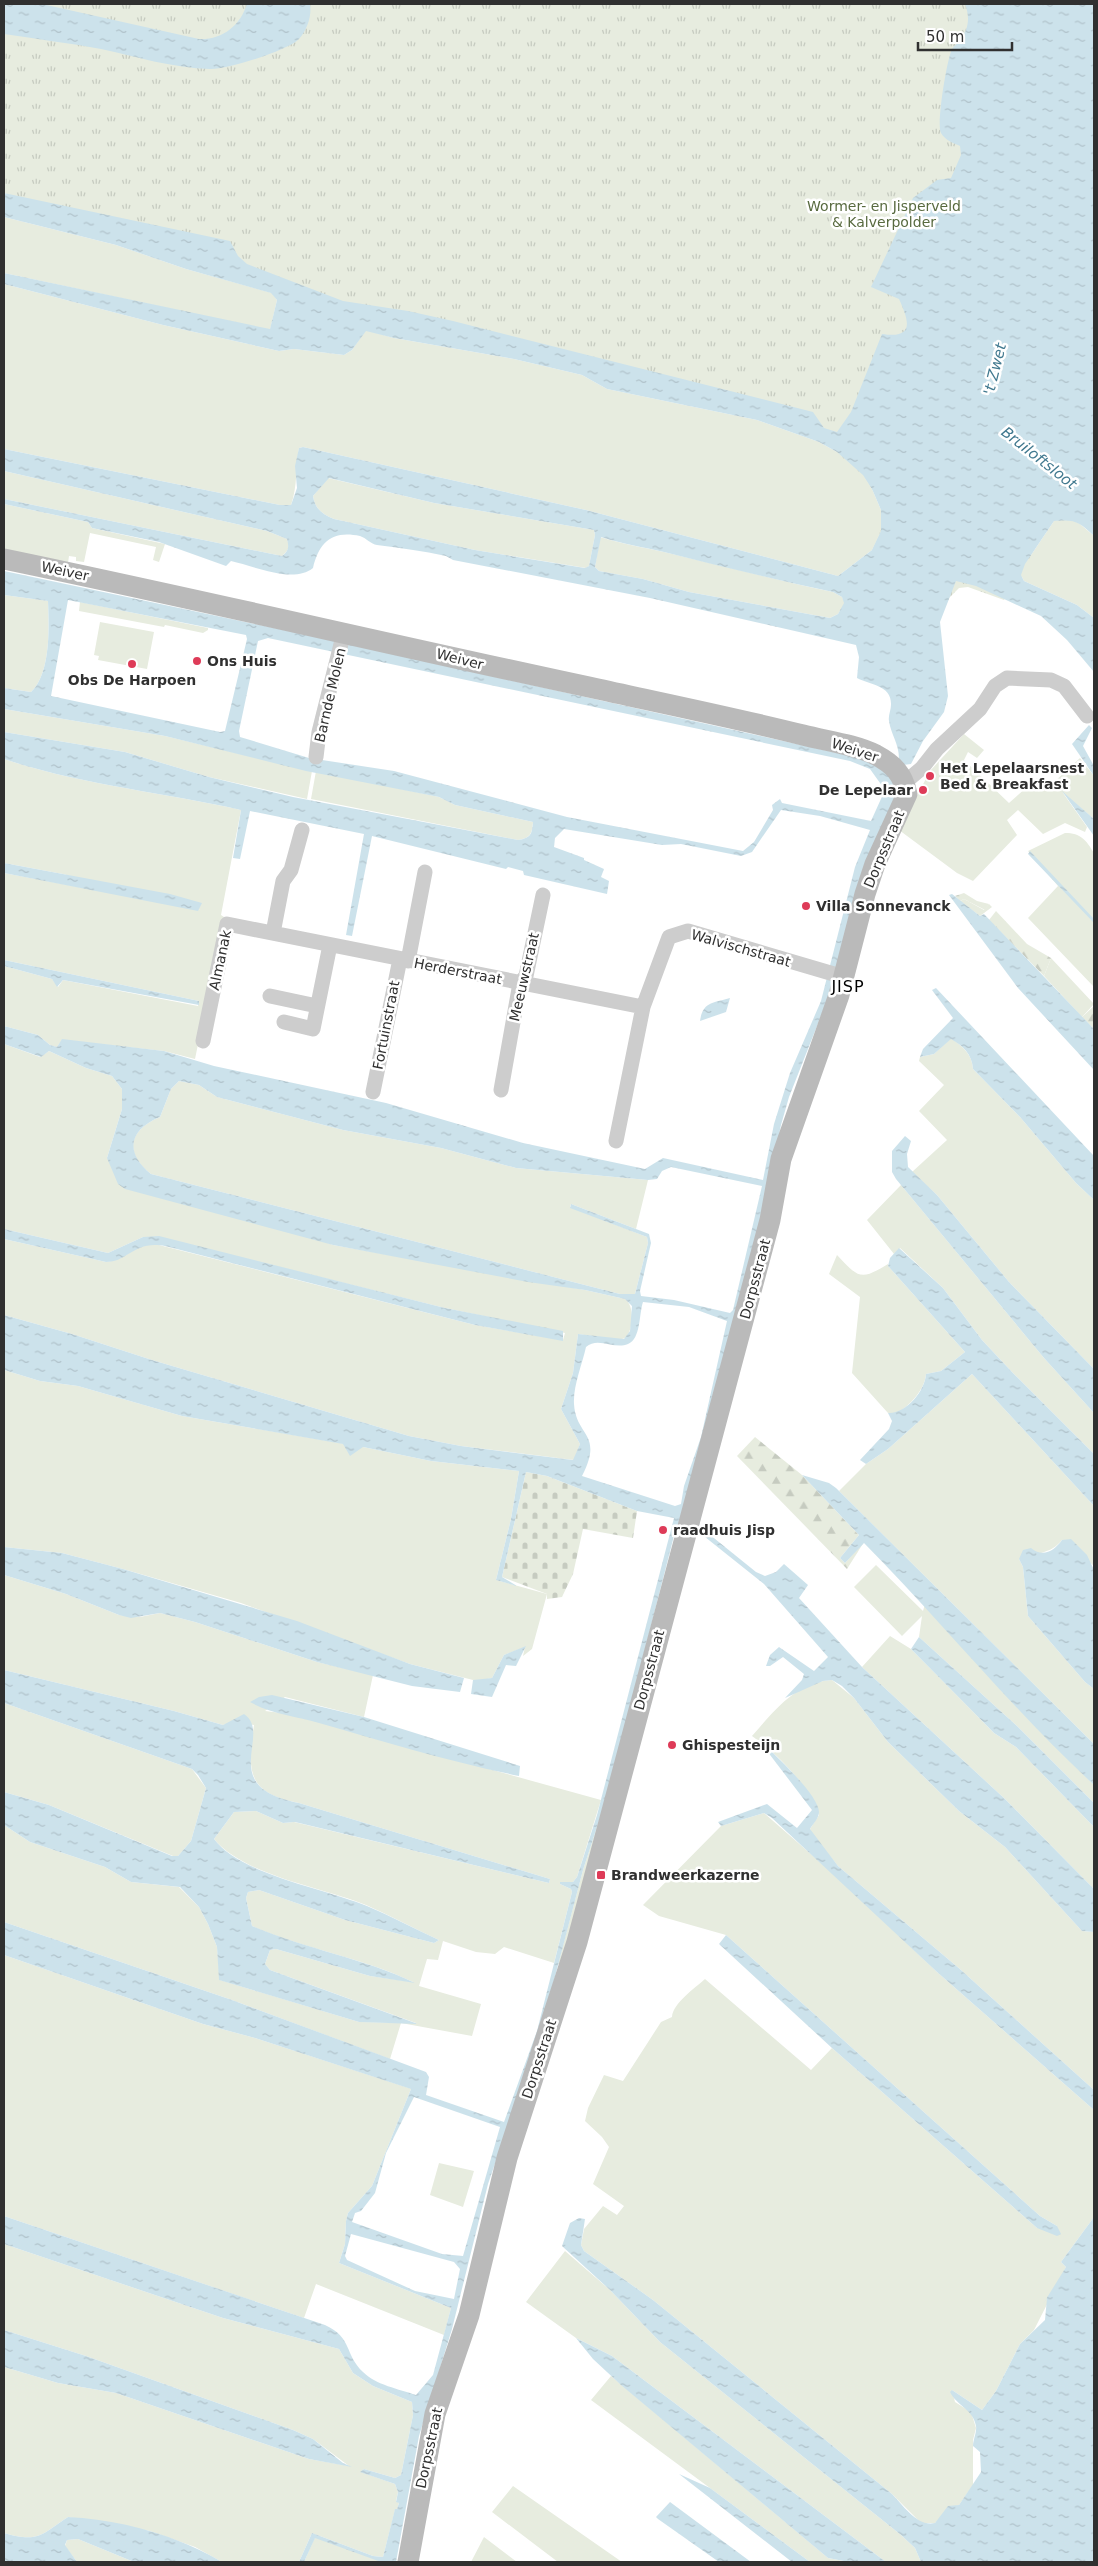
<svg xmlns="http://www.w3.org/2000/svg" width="1098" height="2566" font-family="'DejaVu Sans',sans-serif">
	<defs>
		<pattern id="forest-firs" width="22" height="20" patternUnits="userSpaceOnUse" patternTransform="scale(1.25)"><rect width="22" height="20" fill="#e7ecdf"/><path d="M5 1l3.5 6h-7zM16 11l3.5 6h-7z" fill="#c6cbc0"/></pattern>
		<pattern id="cemetery-stones" width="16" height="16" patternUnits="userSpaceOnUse" patternTransform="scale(1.25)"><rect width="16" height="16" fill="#e7ecdf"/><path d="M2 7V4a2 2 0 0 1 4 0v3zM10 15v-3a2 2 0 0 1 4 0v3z" fill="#c6cbc0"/></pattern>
		<pattern id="park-tufts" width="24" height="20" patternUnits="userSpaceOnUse" patternTransform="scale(1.25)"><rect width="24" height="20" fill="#e7ecdf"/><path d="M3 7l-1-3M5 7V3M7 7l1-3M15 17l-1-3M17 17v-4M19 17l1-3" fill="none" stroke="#c6cbc0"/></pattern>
		<pattern id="water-ripples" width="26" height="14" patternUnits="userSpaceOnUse" patternTransform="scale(1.25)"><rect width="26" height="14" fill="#cce2eb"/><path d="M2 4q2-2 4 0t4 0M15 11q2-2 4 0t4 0" fill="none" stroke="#b0c2ca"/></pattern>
	</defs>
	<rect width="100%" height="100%" fill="#fff"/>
	<path fill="#e7ecdf" d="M4,217L116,245L186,269L272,293L277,300L270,330L4,273Z
		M4,284L163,325L279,351L294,349L344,355L352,350L366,330L394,338L514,359L582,375L607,389L757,420L819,442L837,452L863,475L872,489L881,510V531L872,550L838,576L586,510L303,447L299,448C295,469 298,485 291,505H280L4,449Z
		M4,471L267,531L287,539C290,547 289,550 282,556L4,499Z
		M328,478L434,503L594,530L595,535L589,566L586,568L475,550L334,519C322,514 315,509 313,496Z
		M4,504L88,522L92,528L165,544L159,562L153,560L156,547L90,533L84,562L76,561V557L69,556L68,563L4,550Z
		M1071,519L1080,524L1094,536V618L1077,605L1024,581L1021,575L1025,564L1054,521Z
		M600,537C622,544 642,547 664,552C720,565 776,580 833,592L842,597L845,603L838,614L830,618L689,592L643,579L599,571L595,567Z
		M4,595L48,601C49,627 51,673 31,692L4,688Z
		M80,602L208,628V630L203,633L165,625L164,627L79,611Z
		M100,622L154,632L147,669L98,660L99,656L94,655Z
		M4,709L165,736L312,771L307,799L209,777L125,752L4,732Z
		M964,734L984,750L977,758L968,752L964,760L1009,803L1037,778H1045L1053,783L1080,758L1094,776V819L1063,793L1087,827L1085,832L1065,823L1043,834L1018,810L1007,820L1017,835L973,881L957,873L899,830L930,771Z
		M4,759C81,785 162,792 241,810L221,915L224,917L195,1059L164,1051L62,1040L57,1047L50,1045L38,1035L4,1026V966L52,979L58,987L63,980L198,1006L199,1001L4,960V873L201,910L63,874L4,863Z
		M316,771L439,797L455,805L533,822C532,833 531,838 518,840L311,799Z
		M1065,833C1081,833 1086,840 1094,853V987L1028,918L1058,886L1028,851Z
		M964,899L984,910L989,904L992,907L980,916L960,901Z
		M1051,958L1094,1004L1082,1017L1044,976Z
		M951,1038C963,1047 972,1054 973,1069L1020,1117L1076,1183L1094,1200V1369L1009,1282L937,1195L912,1172L947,1140L919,1111L944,1085L919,1061L920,1057L934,1054Z
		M4,1044L40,1057L49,1051L86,1068L112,1076L122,1089V1109L107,1158L333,1245L585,1290L625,1299C635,1306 633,1329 626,1338L618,1340L578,1334L573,1373L561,1409L580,1444L574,1460L461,1446L409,1436L152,1360L72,1334L4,1315V1239L106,1262C124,1260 136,1244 155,1244L475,1325L563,1340L565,1333L445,1308L231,1255L143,1237L108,1253L4,1229Z
		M179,1081L199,1085L217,1097L343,1130L441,1148L516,1168L648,1180L636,1229L571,1204L570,1207L647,1237L648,1243L635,1294H620L151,1174C123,1152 129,1130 160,1117L171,1089Z
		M901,1185L1044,1358L1094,1413V1454L1012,1372L982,1340L943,1288L900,1248L894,1254L867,1220Z
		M837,1255C859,1278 860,1281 888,1264V1266L965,1352L941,1371L926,1374C925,1389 910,1406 897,1413H888L852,1373L860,1297L829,1274Z
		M4,1370L40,1381L78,1386L182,1416L363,1447L431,1461L519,1471L511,1519L496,1580L547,1594L532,1649L523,1656L525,1647L504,1655L492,1678L477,1681L410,1664L241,1603L123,1569L62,1553L4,1547Z
		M972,1374L1094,1506V1570L1093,1565L1062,1540C1051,1554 1036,1553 1019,1559L1023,1567L1028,1616L1085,1682L1094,1689V1744L839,1491L866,1464L888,1449Z
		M876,1565L923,1611L925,1604L1015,1705L1094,1785V1803L1017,1726L919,1637L922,1616L902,1636L854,1587Z
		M4,1575L66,1594L119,1615L140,1617L160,1613L195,1622L317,1662L373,1675L364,1717L285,1697L265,1711L290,1714L601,1800L577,1877L573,1882H560V1884L571,1889L572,1892L554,1963L504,1947L495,1954L476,1952L443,1941L438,1960L427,1959L419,1986L481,2004L472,2036L401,2023L390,2059L232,2000L4,1922V1825L30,1842L105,1867L131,1882L179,1887L199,1907L208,1924L217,1947L220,1980L359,2022L416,2023L270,1970L265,1964L270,1950L276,1949L370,1976L413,1982C362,1957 304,1949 252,1926L246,1898L248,1892L259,1890L345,1920L434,1943L439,1940C415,1929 391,1916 366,1905C322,1887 245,1876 214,1839L234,1812L256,1811L283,1823L294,1822L549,1883L550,1879L299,1803C247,1793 247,1772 254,1725L233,1722L223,1725L174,1711L4,1670Z
		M890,1636L911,1649L994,1733L1016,1747L1094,1827V1889L1005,1799L862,1667Z
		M832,1680L854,1698L888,1742L959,1811L1005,1847L1082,1931L1094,1932V2090L961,1970L838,1866L812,1834L810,1829L819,1815C807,1784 779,1755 752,1736C774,1711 796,1682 832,1680Z
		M4,1703L192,1769L206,1788L191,1841L178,1856H173L49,1805L4,1792Z
		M605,1801L562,1965L558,1964L583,1870Z
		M764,1813L836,1876L937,1972L1094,2110V2217L1061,2262L1066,2267L1034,2330L1020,2344L996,2391L982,2410L952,2390L955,2402L971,2412L976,2428L973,2440V2485L959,2505L953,2507L935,2523H921L892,2494L653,2300L584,2251L581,2245L584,2229L603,2206L617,2215L624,2206L593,2184L609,2147L602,2137L585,2121L588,2108L604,2075L623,2081L661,2022L672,2017C673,2003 695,1988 705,1979L811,2070L832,2048L1037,2228L1057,2226L1040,2216L726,1935L659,1916L643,1905L721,1826Z
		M4,1955L203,2024L255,2038L415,2090L411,2089L372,2186L348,2213L346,2221L345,2244L339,2263L451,2308L444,2335L316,2284L304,2318L4,2216Z
		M439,2163L474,2171L463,2207L430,2195Z
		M4,2244L223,2318L339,2349L353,2373L373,2386L412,2402L413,2415L401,2475L395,2478L364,2469L361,2472L395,2484L398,2492L396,2501L399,2503L397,2509L395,2510L383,2557L373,2556L312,2533L299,2562H222L195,2547L150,2531L68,2517C41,2535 38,2543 4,2533V2367L58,2383L116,2393L309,2459L349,2466L313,2439L293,2430L86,2356L4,2330Z
		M565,2251L610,2290L660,2342L901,2535L915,2548L921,2562H886L612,2356L576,2338L526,2302Z
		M611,2376L821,2552L828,2558L849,2562H810L591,2400Z
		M513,2486L622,2562H558L492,2512Z
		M315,2537L380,2560L381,2562H304Z
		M484,2537L517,2562H471Z
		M78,2539L134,2562H77L65,2546L67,2540Z"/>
	<path fill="url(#forest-firs)" d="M964,893L977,901L989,904L985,910L964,899L960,901L955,896Z
		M996,911L1027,944L1051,958L1044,976L989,920Z
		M1094,1006V1029L1082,1017Z
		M755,1437L802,1475L859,1535L840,1558L845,1563L864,1542L847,1569L737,1456Z"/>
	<path fill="url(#cemetery-stones)" d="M526,1472L547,1476L637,1511L633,1538L583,1529L573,1574L562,1597L547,1599V1594L502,1577Z"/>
	<path fill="url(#park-tufts)" d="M4,4H1094V489L1070,519L1054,521C1040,537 1028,559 1021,578C1018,585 1009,593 1004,600L968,587L959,588L948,599L872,550C874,544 878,538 880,532C891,500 858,470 837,453L836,432L342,302L4,193Z"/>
	<path fill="url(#water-ripples)" fill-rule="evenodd" d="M4,4H42L199,39C222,40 240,26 247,4H310C312,16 307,30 299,39C289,50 226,70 210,69C173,68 137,57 101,49C69,43 36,39 4,34Z
		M965,4H1094V536C1079,522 1076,519 1054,521L1025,564L1021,575L1024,581L1077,605L1094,618V672L1067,640L1041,616L976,586L956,581L940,622L948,696L944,712L923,741L911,764L903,765L897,795L832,988L789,1097L781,1125L699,1526L756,1572L765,1576L776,1572L784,1564L808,1585L799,1598L862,1667L1005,1799L1094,1889V1932L1082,1931L1005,1847L959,1811L888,1742L854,1698L842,1686L832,1680L823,1681L785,1698L802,1680L804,1674L783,1657L770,1666H766L770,1655L779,1647L814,1671L828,1657L764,1584L695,1529L684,1523L676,1528L609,1790L583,1870L541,2030L488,2184L452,2329L419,2436L396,2562H381L315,2538L304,2562H299L312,2533L373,2556L383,2557L395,2509H397L399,2503L396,2502L398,2492L395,2484L360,2472L364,2469L395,2478L401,2475L413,2415L412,2402L373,2386L353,2373L339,2349L223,2318L4,2244V2216L325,2325C353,2338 344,2354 363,2372C376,2385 399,2389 416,2395L433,2375L451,2308L339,2263L345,2244L346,2221L348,2213L372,2186L411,2089L255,2038L203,2024L4,1955V1922L232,2000L426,2072L429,2077L426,2095L504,2122L537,2031L572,1892L571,1889L560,1884V1882H573L577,1877L597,1815L674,1518L637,1511L547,1476L526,1472L502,1577L517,1586L496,1580L511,1519L519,1471L431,1461L363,1447L350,1456L343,1444L182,1416L78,1386L40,1381L4,1370V1315L72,1334L152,1360L409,1436L461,1446L573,1460L580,1444L561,1409L573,1373L578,1334L624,1339L630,1331L632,1306L625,1299L585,1290L528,1282L333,1245L125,1189L118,1184L107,1158L122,1109V1089L112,1076L86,1068L49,1051L41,1057L4,1044V1026L38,1035L50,1045L57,1047L62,1039L164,1051L214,1066L386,1103L523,1143L645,1169L663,1158L763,1180L774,1124L790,1073L821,1001L855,867L870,830L820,816L781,810L752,852L741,856L681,844L662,845L564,829L555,838L554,847L584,858V860L604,869L601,877L609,881L607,894L524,875L523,871L508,867L506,869L372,836L352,936L346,935L364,834L250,811L240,859L233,858L241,810C162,792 81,785 4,759V732L125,752L209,777L293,797L518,840C531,838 532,834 533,822L455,805L439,797L306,771L165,736L4,709V688L31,692C51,673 49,627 48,601L4,595V571L293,632L855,757L899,759C899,743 891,735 889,721C888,716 891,710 891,705C892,685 870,685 857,678L859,657L856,645L650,598L453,560L446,556C423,551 400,548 377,545C371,544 366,538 360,536C332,530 319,542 313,568C293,584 254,566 231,561L226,566L159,542L92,528L88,522L4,504V499L282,556C289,550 289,547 287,539L267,531L4,471V449L280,505H291L297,488L295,466L299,448L303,447L586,510L838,576L872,550L881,531V510L872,489L863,475L837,452L819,442L757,420L607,389L582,375L514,359L394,338L366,331L352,350L344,355L294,349L279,351L163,325L4,284V273L270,329L277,300L271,293L186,269L116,245L4,217V193L230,241L238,256L247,264L343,301L408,311L453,321L813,412L824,428L837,432L851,412L882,334C915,339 909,321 899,299L871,287L913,198L937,180L951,178L961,155L960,146C953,143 945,140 941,133C936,125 947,59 952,49C954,46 958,43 960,40C969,29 970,17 965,4ZM329,478L434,503L594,530L595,535L589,566L585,568L475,550L334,519C322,514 315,509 313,496ZM601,537C622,544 643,547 664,552C720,566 776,580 833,592L842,597L844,603L838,614L830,618L689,592L643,579L599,571L595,567ZM68,600L246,635L247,639L225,731L220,732L51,696ZM268,638L850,761L870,769L885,790L871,821L782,803L780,799L772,805L773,810L754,842L743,851L567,817L394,771L309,758L240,737L239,731L258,641ZM179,1081L199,1085L217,1097L343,1130L441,1148L516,1168L648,1180L657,1179L662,1171L671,1167L762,1186L733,1310L730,1313L674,1300L641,1296L640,1291L651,1243L649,1234L571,1204L570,1208L647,1237L648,1243L635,1294H620L151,1174C124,1152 129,1130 160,1117L171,1089ZM643,1302L689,1307L727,1321L701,1437L684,1486L681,1504L675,1506L582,1476C604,1433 576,1437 574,1404C573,1386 582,1365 586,1347C598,1336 614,1350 628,1344C641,1339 639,1313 643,1302ZM414,2097L500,2127L463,2256L442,2254L352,2222L355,2213L361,2211L375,2193L386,2153ZM351,2234L454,2262L460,2269L454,2299L415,2291L347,2260L345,2256Z
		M1089,725L1092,728L1083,746L1094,766V776L1072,744Z
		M1062,791L1094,819V836Z
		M1030,851L1094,919V923L1028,854Z
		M4,863L170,894L202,903L198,911L4,873Z
		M952,894L980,916L984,914L1094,1029V1070L1018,988L949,895Z
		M4,960L199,1001V1005L63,980L57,987L52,979L4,966Z
		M936,988L1094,1156V1200L1076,1183L1020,1117L973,1069C972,1054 963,1046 951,1039L934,1054L920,1057L923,1049L953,1018L932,990Z
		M730,998L726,1012L700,1021C703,1001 714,1003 730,998Z
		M905,1136L911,1141L907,1154L908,1167L937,1195L1009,1282L1094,1369V1413L1044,1358L896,1179L892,1172V1151Z
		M4,1229L108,1253L143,1237L159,1236L445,1308L563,1331V1341L475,1325L165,1246C134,1240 128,1262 106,1262L4,1239Z
		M899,1248L943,1288L982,1340L1012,1372L1094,1454V1506L972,1374L888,1449L866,1464L860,1460L889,1429L892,1421L888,1413C906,1414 925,1391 926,1374L941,1371L965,1352L888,1266L890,1258Z
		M802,1475L829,1483L836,1488L1094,1744V1785C1012,1709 942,1622 864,1543L845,1563L840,1558L859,1535Z
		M1071,1539L1087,1555L1094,1570V1689L1085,1682L1028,1616L1023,1567L1019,1559L1023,1550L1031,1548C1043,1558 1054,1551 1062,1540Z
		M4,1547L62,1553L123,1569L297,1621L410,1664L464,1678L460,1692L412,1686L317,1662L195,1622L160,1613L131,1618L119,1615L66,1594L4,1575Z
		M919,1637L1017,1726L1094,1803V1827L1016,1747L994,1733L911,1649Z
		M526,1646L516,1666L506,1665L492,1697L471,1694L473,1680L492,1678L504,1655Z
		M4,1670L174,1711L223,1725L244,1714C274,1734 214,1787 299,1803L550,1879L549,1883L295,1822L283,1823L256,1811L234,1812L214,1839C241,1875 324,1888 367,1906C391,1916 415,1929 439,1940L434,1943L345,1920L259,1890L248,1892L246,1898L252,1926C305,1949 363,1958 415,1983L370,1976L276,1949L270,1950L265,1964L270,1970L418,2024L359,2022L219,1980L217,1947L208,1924L199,1907L180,1887L131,1882L105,1867L30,1842L4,1825V1792L49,1805L172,1856H178L191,1841L206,1788L198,1775L192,1769L4,1703Z
		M272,1695L364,1717L520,1766L519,1776C451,1762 385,1742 319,1723C296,1716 271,1714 250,1702L259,1697Z
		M766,1746C778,1758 819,1796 819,1812C819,1818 813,1824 810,1829L838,1866L961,1970L1094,2090V2110L937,1972L772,1818L764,1813L721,1826L718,1822L767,1804L797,1828L812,1810L764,1747Z
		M726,1935L1040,2216L1057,2226L1061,2234L1057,2236L1037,2228L832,2048L719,1944Z
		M1094,2217V2562H921L915,2548L901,2535L660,2342L610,2290L562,2246L570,2223L579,2218L585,2219L581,2245L584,2251L653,2300L892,2494C904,2506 917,2527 935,2523L948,2506L959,2505L981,2472L980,2452L973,2446C973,2440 977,2432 976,2426C973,2409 957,2406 950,2392L952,2390L982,2410L996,2391L1020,2344L1045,2320L1047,2298L1043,2304L1066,2267L1061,2262Z
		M4,2330L86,2356L293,2430L313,2439L343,2463L352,2467L309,2459L116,2393L58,2383L4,2367Z
		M576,2338L612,2356L886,2562H849L828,2558L621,2385L593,2359Z
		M679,2474L710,2488L810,2562H792Z
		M670,2502L751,2562H719L658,2519L656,2517Z
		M68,2517C122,2520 176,2535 222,2562H134L78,2539L67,2540L65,2545L77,2562H4V2533C38,2543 41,2535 68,2517Z"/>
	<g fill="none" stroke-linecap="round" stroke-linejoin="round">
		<path stroke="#cdcdcd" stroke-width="15" d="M316,757L319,732L344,632
			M904,783L922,768L937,749L980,709L995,686L1007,678L1051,680L1064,686L1087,716
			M273,933L283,881L291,870L302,830
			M408,961L425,872
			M270,996L317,1006
			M284,1022L313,1029L330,945
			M203,1041L227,924L643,1007
			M501,1090L520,983L526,976L543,895
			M373,1092L400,959
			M616,1141L643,1007L669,937L688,931L844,977"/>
		<path stroke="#bababa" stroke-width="21" d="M4,559C202,600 400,647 598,689C666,704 735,718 803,735C826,741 854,744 876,755C893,764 903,774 907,794L875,864L865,894L839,995L781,1159L770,1220L577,1942L507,2158L469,2315L435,2414L408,2562"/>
	</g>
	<g fill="#de3b58" stroke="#fff" stroke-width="2">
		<circle cx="197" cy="661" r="5"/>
		<circle cx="132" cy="664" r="5"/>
		<circle cx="930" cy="776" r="5"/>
		<circle cx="923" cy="790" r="5"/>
		<circle cx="806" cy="906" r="5"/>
		<circle cx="663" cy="1530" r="5"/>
		<circle cx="672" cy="1745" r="5"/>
		<rect x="596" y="1870" width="10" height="10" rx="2.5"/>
	</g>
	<g text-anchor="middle" stroke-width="5" stroke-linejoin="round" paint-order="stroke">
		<g font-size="14" fill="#586a3f" stroke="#fff">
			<text x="884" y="211">Wormer- en Jisperveld<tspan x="884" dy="16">&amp; Kalverpolder</tspan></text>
		</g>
		<g font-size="14" fill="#303030" stroke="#fff">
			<text transform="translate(65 571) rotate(12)" y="5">Weiver</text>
			<text transform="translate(460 659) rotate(14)" y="5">Weiver</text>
			<text transform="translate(330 695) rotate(-77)" y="5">Barnde Molen</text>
			<text transform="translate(855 750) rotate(18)" y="5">Weiver</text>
			<text transform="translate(884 849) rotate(-67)" y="5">Dorpsstraat</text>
			<text transform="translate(741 948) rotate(16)" y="5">Walvischstraat</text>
			<text transform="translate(220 960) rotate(-78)" y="5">Almanak</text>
			<text transform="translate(458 971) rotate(11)" y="5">Herderstraat</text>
			<text transform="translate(524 977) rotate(-77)" y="5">Meeuwstraat</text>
			<text transform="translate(386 1025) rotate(-79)" y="5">Fortuinstraat</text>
			<text transform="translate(755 1279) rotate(-75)" y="5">Dorpsstraat</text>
			<text transform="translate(649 1670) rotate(-75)" y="5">Dorpsstraat</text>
			<text transform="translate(539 2059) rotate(-72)" y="5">Dorpsstraat</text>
			<text transform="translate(429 2448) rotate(-78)" y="5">Dorpsstraat</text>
		</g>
		<g font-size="14" font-weight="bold" fill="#303030" stroke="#fff" text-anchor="start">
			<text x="207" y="666">Ons Huis</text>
			<text x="132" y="685" text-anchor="middle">Obs De Harpoen</text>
			<text x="940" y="773">Het Lepelaarsnest<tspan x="940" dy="16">Bed &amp; Breakfast</tspan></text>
			<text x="913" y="795" text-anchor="end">De Lepelaar</text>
			<text x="816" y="911">Villa Sonnevanck</text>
			<text x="673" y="1535">raadhuis Jisp</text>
			<text x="682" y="1750">Ghispesteijn</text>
			<text x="611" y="1880">Brandweerkazerne</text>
		</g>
		<g font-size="15" font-style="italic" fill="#41798f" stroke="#fff">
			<text transform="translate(995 369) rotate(-76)" y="5">'t Zwet</text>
			<text transform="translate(1039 458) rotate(38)" y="5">Bruiloftsloot</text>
		</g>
		<g font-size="16" letter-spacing="1" fill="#000" stroke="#fff">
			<text x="848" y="992">JISP</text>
		</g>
	</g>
	<rect width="1098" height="2566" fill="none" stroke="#303030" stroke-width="10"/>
	<path d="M918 42v8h94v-8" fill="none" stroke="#303030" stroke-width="2.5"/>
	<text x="926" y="42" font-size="15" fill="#303030" stroke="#ffffff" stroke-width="4" paint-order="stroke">50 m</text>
</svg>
